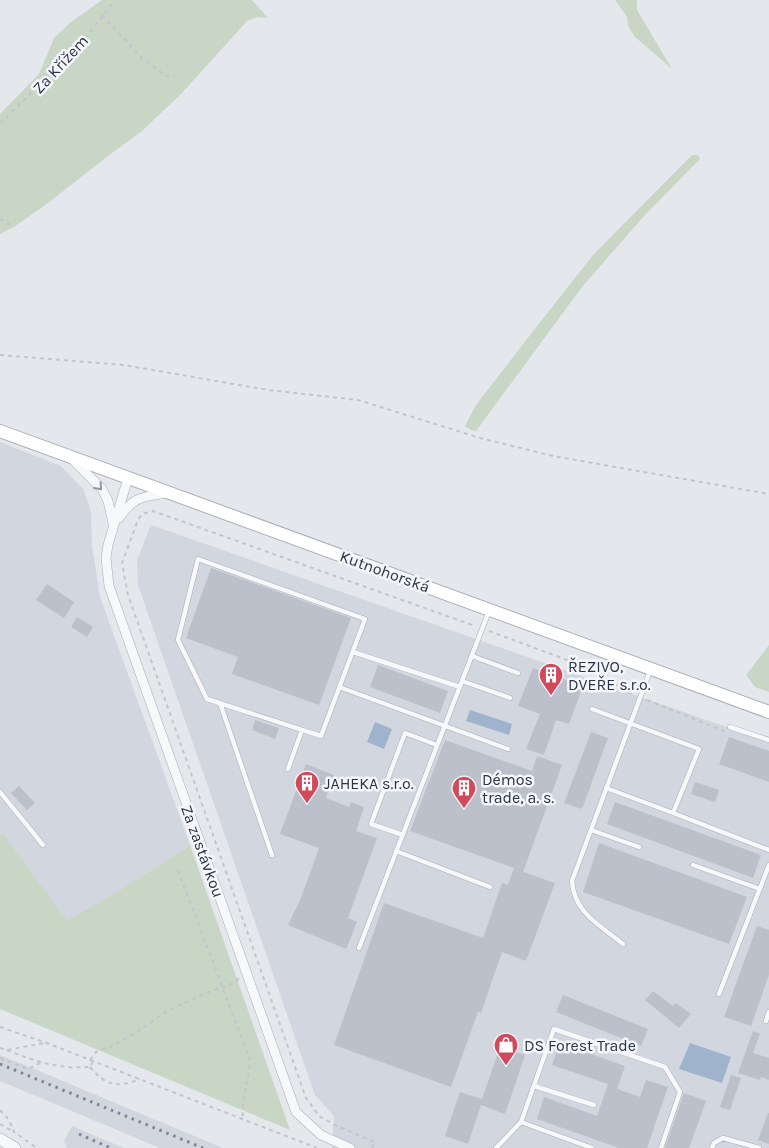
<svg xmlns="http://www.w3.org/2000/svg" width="769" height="1148" font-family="Karla,sans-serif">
	<rect width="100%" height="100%" fill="#e4e7ec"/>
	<path fill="#d2d6de" d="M0,442L61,466L84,490L91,512L92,546L100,597L190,845L112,895L67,920L2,832L0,835Z
		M151,525L769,742V1148H332L334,1116L315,1095L138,585L137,560Z
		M0,1055L39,1071L223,1148H160L0,1081Z
		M72,1126L124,1148H67L64,1141Z"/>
	<path fill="#c9d6c5" d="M102,0H252L268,18L257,17L247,21L182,93L142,131L108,156L48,203L14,227L0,234V114L39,74L54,38L71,22Z
		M615,0H637V10L672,69L634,36L628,25L627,17Z
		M692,155H698L700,159L644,216L582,287L476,431L471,430L465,426L476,405L534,330L593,255Z
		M769,645V692L755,687L746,675Z
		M2,832L67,920L112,895L190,845L290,1130L0,1009V835Z"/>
	<path fill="#9fb4cc" d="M470,710L512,724L509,735L466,721Z
		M375,722L392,729L384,749L367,742Z
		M690,1043L731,1057L722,1083L679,1069Z"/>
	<path fill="#bbc0ca" d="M211,568L351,618L319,705L232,674L238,657L186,638Z
		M47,584L74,602L64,618L36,600Z
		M77,617L93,627L87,637L71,627Z
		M378,665L448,691L440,713L370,687Z
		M533,668L583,686L569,724L556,720L544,755L526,749L540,714L518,706Z
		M255,720L279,728L275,739L252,730Z
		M591,732L608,738L582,809L564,803Z
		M729,737L769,751V782L719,764Z
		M445,740L532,771L537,756L562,765L523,872L555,883L526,961L502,952L481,1013L478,1012L451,1087L334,1045L384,903L483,938L502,883L508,885L514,868L410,831Z
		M306,764L334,775L326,798L349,807L351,802L364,807L356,831L377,838L348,918L357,922L346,949L288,925L301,898L319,848L280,834Z
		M695,782L719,790L715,802L691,794Z
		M19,786L35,803L27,810L11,793Z
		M615,802L761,855L753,878L607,824Z
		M599,843L747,897L729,944L583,892Z
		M757,926L769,930V975L751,1026L724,1017Z
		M653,991L673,1006L676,1003L691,1014L679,1028L645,1000Z
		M563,995L648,1029L641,1046L556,1012Z
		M753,1031L760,1034L753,1053L769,1058V1080L761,1077L760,1080L738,1073Z
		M560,1043L625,1066L617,1089L640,1097L646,1080L668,1087L647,1148H619L537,1119L544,1097L597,1116L608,1084L552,1065Z
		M500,1047L525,1055L505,1114L481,1105L468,1144L445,1136L460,1092L482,1099Z
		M731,1075L741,1078L730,1110H729L720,1107Z
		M684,1093L706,1101L689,1148H665Z
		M768,1113H769V1144L758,1140Z"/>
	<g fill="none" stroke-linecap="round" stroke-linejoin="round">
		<defs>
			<path id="service" d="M198,559L365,619L321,736L207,699L178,640Z
				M353,652L460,687
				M472,656L518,673
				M462,681L510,698
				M339,687L508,749
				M220,703L272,855
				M592,709L699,749L673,813L606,788
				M730,727L769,740
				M288,769L302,730
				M0,792L43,845
				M673,813L769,850
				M591,830L639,847
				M403,835L371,824L405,733L437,745
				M396,851L490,887
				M693,865L760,889
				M623,944C600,925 574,913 572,881L650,671
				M359,948L489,611
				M719,994L769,865
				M766,1021L769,1012
				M534,1086L594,1105
				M521,1122L592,1148
				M496,1148L521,1122L554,1029L665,1067L680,1092L661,1148
				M712,1148L714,1143L723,1138L759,1148"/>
			<path id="minor" d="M72,459L102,489L108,501L113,523
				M128,478L108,545L106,558L109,586L296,1112L321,1135L350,1148
				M119,518C134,496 143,497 167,493"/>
			<path id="tertiary" d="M0,1139L15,1148"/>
			<path id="secondary" d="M0,431L769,712"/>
		</defs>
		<use href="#service" stroke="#a9aeb7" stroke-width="5.5"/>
		<use href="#minor" stroke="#a9aeb7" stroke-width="10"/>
		<use href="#tertiary" stroke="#a9aeb7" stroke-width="12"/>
		<use href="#secondary" stroke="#a9aeb7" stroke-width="14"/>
		<path stroke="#c2c5cb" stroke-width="2" stroke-dasharray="4 4" stroke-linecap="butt" d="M102,15L142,58L166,76L174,75
			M0,123L68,58L83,41L115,0
			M0,219L14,227
			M0,355L124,365L268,390L358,400L480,438L553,456L769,494
			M489,631L586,667L633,695
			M647,700L724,731
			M178,870L250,1060C249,1082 241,1095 243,1119
			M0,1027L44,1042L317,1148
			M0,1048L7,1050L44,1043
			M7,1050C37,1062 57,1069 90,1067L93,1061
			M0,1058L28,1069L40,1063
			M90,1060L97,1051L112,1046L137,1032L167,1011L209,992L234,983L239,978
			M90,1067C106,1086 118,1088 140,1079
			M0,1110L9,1120L14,1132L37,1148
			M0,1124L14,1132
			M372,1148L375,1142L337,1126L319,1116L306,1098L128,595L122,563L138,520L142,514L153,511L475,626"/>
		<use href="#service" stroke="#f7f8fa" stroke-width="4.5"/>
		<use href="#minor" stroke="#f7f8fa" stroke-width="9"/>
		<use href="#tertiary" stroke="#f7f8fa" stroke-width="11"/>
		<use href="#secondary" stroke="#fff" stroke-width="12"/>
		<path stroke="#7d8696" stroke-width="3" stroke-dasharray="2.5 5" stroke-linecap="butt" d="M0,1064L203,1148
			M79,1134L111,1148"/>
	</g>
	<defs><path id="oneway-chevron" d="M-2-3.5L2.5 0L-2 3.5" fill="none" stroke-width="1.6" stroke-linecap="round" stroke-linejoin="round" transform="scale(1.25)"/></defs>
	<use stroke="#9196a0" href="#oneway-chevron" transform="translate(99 487) rotate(48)"/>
	<defs>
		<symbol id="building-pin" viewBox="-11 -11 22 30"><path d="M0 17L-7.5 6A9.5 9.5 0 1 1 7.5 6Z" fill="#d1495b" stroke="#f4f6f9"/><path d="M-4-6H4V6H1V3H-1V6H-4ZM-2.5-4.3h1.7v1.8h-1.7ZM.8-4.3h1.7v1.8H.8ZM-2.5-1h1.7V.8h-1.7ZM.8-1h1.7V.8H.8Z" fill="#fff"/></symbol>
		<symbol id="shop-pin" viewBox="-11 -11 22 30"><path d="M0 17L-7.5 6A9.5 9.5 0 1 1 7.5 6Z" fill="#d1495b" stroke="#f4f6f9"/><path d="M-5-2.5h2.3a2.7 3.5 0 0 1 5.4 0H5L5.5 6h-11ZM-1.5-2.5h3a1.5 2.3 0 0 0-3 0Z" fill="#fff"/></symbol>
	</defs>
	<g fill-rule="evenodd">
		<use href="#building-pin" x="537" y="661" width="28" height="38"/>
		<use href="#building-pin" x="293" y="769" width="28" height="38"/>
		<use href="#building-pin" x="450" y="774" width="28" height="38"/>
		<use href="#shop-pin" x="492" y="1031" width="28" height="38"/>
	</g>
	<g text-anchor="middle" stroke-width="5" stroke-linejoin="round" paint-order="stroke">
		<g font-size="16" fill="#2b3445" stroke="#f4f6f9">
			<text transform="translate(60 64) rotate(-47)" y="6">Za Křížem</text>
			<text transform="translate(385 571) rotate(20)" y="6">Kutnohorská</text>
			<text transform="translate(203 851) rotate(70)" y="6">Za zastávkou</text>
		</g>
		<g font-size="16" fill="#2b3445" stroke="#f4f6f9" text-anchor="start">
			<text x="568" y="672">ŘEZIVO,<tspan x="568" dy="18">DVEŘE s.r.o.</tspan></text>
			<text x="482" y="785">Démos<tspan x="482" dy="18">trade, a. s.</tspan></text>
			<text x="324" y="789">JAHEKA s.r.o.</text>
			<text x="524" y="1051">DS Forest Trade</text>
		</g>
	</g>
</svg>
